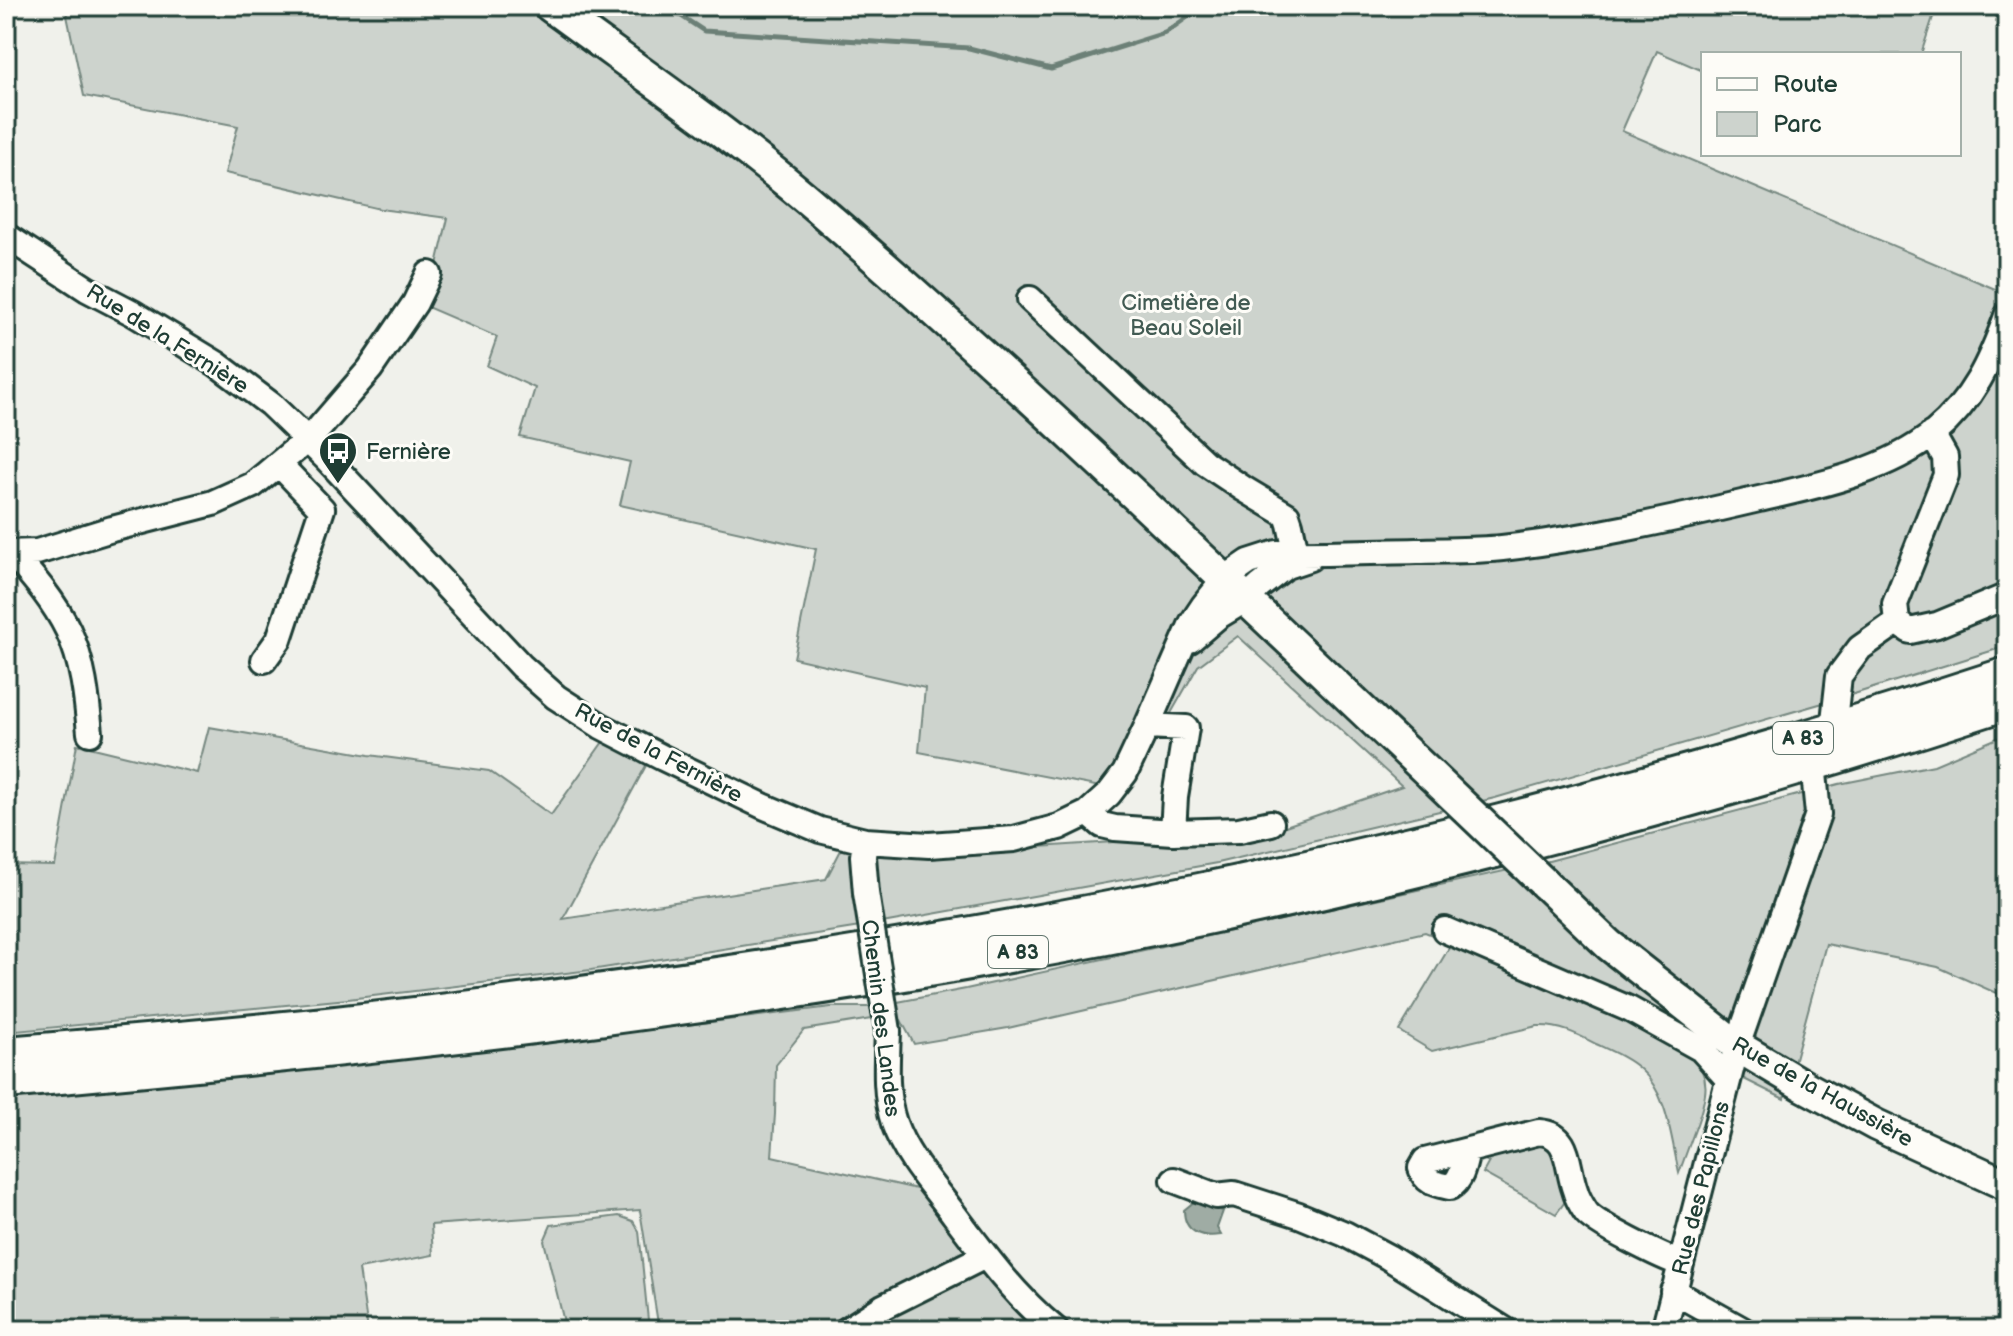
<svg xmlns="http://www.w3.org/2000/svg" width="2013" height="1336" font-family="'Balsamiq Sans',sans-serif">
	<rect width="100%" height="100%" fill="#f0f1eb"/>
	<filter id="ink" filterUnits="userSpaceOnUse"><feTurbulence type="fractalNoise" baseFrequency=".0125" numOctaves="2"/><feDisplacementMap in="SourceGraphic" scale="16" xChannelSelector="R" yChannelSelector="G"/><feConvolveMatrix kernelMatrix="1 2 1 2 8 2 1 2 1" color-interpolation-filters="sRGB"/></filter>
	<g filter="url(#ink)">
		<path fill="#cdd3cd" stroke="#768880" stroke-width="2" d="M65,6H1916L1933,17L1921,54H1703V71L1657,51L1622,131L2007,294V646L1854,694L1495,798L1217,863L860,927L591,970L348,999L6,1032V865L55,866L77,744L197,773L209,727L369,755L489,771L551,815L605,739L648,762L563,919L826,879L842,848L929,854L1268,832L1402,786L1238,636L1198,666L1126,792L919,752L925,688L794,658L816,549L620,505L630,462L520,437L535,388L487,366L497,337L427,307L448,218L380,209L225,173L238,126L84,96Z
			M2007,734V998L1938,967L1826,944L1784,1099L1690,1052C1712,1077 1707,1095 1697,1124C1691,1140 1685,1157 1679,1173C1671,1139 1668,1093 1640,1069C1628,1058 1611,1051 1596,1044C1577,1034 1560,1025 1537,1026L1432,1051L1399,1031L1452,943L1425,932L1008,1028L914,1044L901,1020L871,1019L804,1030L776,1065L775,1114L772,1156L921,1190L1047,1330H659L640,1210L431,1225L433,1255L359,1269L368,1330H6V1098L510,1047L831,1007H871L966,989L1545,862L1839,784L1934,765Z
			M1537,1141L1553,1148L1566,1194L1564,1203L1556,1214L1483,1173L1489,1162L1478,1156Z
			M619,1216L633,1221L639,1231L649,1330H566L544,1241L551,1225Z"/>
		<path fill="#9faca4" stroke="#6c8077" stroke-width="2" d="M1195,1201L1223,1211L1217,1228L1221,1235C1202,1238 1184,1233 1184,1210Z"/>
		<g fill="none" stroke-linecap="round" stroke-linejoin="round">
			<path stroke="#6c8077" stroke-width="5" d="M666,6L704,31L969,48L1051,69L1165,33L1203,6
				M477,9L507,7"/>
			<defs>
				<path id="minor" d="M6,236L87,289L133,313L217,364L270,404L326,458L521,666L556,697L601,726L663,758L763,806L820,830L865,841L929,845L1014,839L1059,827L1088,813L1109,794L1125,773L1147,726L1192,623L1204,605L1224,580L1233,573L1249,562L1277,553C1324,554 1371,552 1417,551C1445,550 1474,551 1502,548C1589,538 1674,519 1759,499C1817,486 1888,471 1934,433C1973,400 1990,363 2007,316
					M1030,299L1205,463L1244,489L1287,515L1290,524L1298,561
					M1932,434L1945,457L1946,475L1895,604L1897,622L1910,631L1937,625L2007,596
					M6,553L37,552L112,529L213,503L253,485L314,434L370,369L415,303L429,274
					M13,554C33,577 54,601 68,630C83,661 87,699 90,733
					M1190,640L1217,617L1245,600L1260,586L1286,566L1310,558
					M264,660L279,639L322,509L279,464
					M1147,726L1186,728L1175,797L1173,832
					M1833,730L1839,676L1860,648L1897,622
					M1088,813L1102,825L1115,828L1173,832L1239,830L1271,823
					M865,841L863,856L866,893
					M1445,930L1629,1009L1701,1049L1728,1079
					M888,1031C887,1061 884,1094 894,1123C905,1154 927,1179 947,1205C980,1249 1013,1295 1056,1330
					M1467,1151C1464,1164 1462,1180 1450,1187C1436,1184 1425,1183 1421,1168L1425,1161L1539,1132C1571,1134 1566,1166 1575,1190C1577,1198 1582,1206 1586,1212C1594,1224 1664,1258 1680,1263
					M1174,1180L1216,1196L1234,1194L1299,1215L1345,1234L1388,1257L1505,1330
					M1673,1291L1743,1330
					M847,1330L883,1307L985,1256
					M1664,1330L1737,1046L1818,814L1813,763"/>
				<path id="major" d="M550,6C641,73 735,137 821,211C1030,392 1229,584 1430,774
					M1544,883L1609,945L1737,1046L1804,1086L1876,1125L2007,1185"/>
				<path id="highway" d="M6,1054C125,1044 245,1034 364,1021C642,989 920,948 1195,892C1469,836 1741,762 2007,675
					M6,1081C408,1045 810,1000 1205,917C1475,860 1744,789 2007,702"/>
			</defs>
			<use href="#minor" stroke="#1f3d34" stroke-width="30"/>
			<use href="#major" stroke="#1f3d34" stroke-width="36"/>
			<use href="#highway" stroke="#1f3d34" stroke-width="40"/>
			<use href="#minor" stroke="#fdfcf7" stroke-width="24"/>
			<use href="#major" stroke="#fdfcf7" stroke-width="30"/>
			<use href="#highway" stroke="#fdfcf7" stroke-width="34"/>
			<defs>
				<path id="minor-bridge" d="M866,893L888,1031"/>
				<path id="major-bridge" d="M1430,774L1544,883"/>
			</defs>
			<use href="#minor-bridge" stroke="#1f3d34" stroke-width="30" stroke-linecap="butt"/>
			<use href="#major-bridge" stroke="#1f3d34" stroke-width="36" stroke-linecap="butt"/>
			<use href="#minor-bridge" stroke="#fdfcf7" stroke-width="24"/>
			<use href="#major-bridge" stroke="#fdfcf7" stroke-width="30"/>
		</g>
	</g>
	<defs>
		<symbol id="bus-pin" viewBox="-11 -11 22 30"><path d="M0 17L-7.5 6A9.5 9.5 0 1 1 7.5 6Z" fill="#1f3d34" stroke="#fdfcf7"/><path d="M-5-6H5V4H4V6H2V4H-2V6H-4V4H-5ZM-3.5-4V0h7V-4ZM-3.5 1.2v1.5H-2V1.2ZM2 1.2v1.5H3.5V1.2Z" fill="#fff"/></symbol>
	</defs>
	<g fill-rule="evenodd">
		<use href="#bus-pin" x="316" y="429" width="44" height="60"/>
	</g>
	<g text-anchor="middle" stroke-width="6" stroke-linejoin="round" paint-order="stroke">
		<g fill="#fdfcf7" stroke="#62766e" stroke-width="2">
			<rect x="1773" y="722" width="60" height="32" rx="6"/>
			<rect x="988" y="936" width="60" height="32" rx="6"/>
		</g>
		<g font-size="20" font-weight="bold" fill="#1f3d34">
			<text x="1803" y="745">A 83</text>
			<text x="1018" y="959">A 83</text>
		</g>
		<g font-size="22" fill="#425b53" stroke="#fdfcf7">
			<text x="1186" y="310">Cimetière de<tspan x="1186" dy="25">Beau Soleil</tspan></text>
		</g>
		<g font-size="22" fill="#1f3d34" stroke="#fdfcf7">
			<text transform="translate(168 338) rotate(32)" y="8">Rue de la Fernière</text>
			<text transform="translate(659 752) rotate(28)" y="8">Rue de la Fernière</text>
			<text transform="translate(882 1018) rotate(83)" y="8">Chemin des Landes</text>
			<text transform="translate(1823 1091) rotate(29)" y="8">Rue de la Haussière</text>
			<text transform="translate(1700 1188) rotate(-76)" y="8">Rue des Papillons</text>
		</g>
		<g font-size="22" fill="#1f3d34" stroke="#fdfcf7" text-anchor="start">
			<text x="366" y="459">Fernière</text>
		</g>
	</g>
	<rect width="2013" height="1336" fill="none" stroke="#fdfcf7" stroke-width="32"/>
	<rect x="16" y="16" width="1981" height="1304" fill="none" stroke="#1f3d34" stroke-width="3" filter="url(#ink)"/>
	<rect x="1701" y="52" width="260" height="104" fill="#fdfcf7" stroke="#a4b0a9" stroke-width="2"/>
	<rect x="1717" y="78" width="40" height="12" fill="#fdfcf7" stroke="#a4b0a9" stroke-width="2"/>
	<text x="1773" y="92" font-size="24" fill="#1f3d34">Route</text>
	<rect x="1717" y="112" width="40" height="24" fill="#cdd3cd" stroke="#a4b0a9" stroke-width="2"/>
	<text x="1773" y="132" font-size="24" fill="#1f3d34">Parc</text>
</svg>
